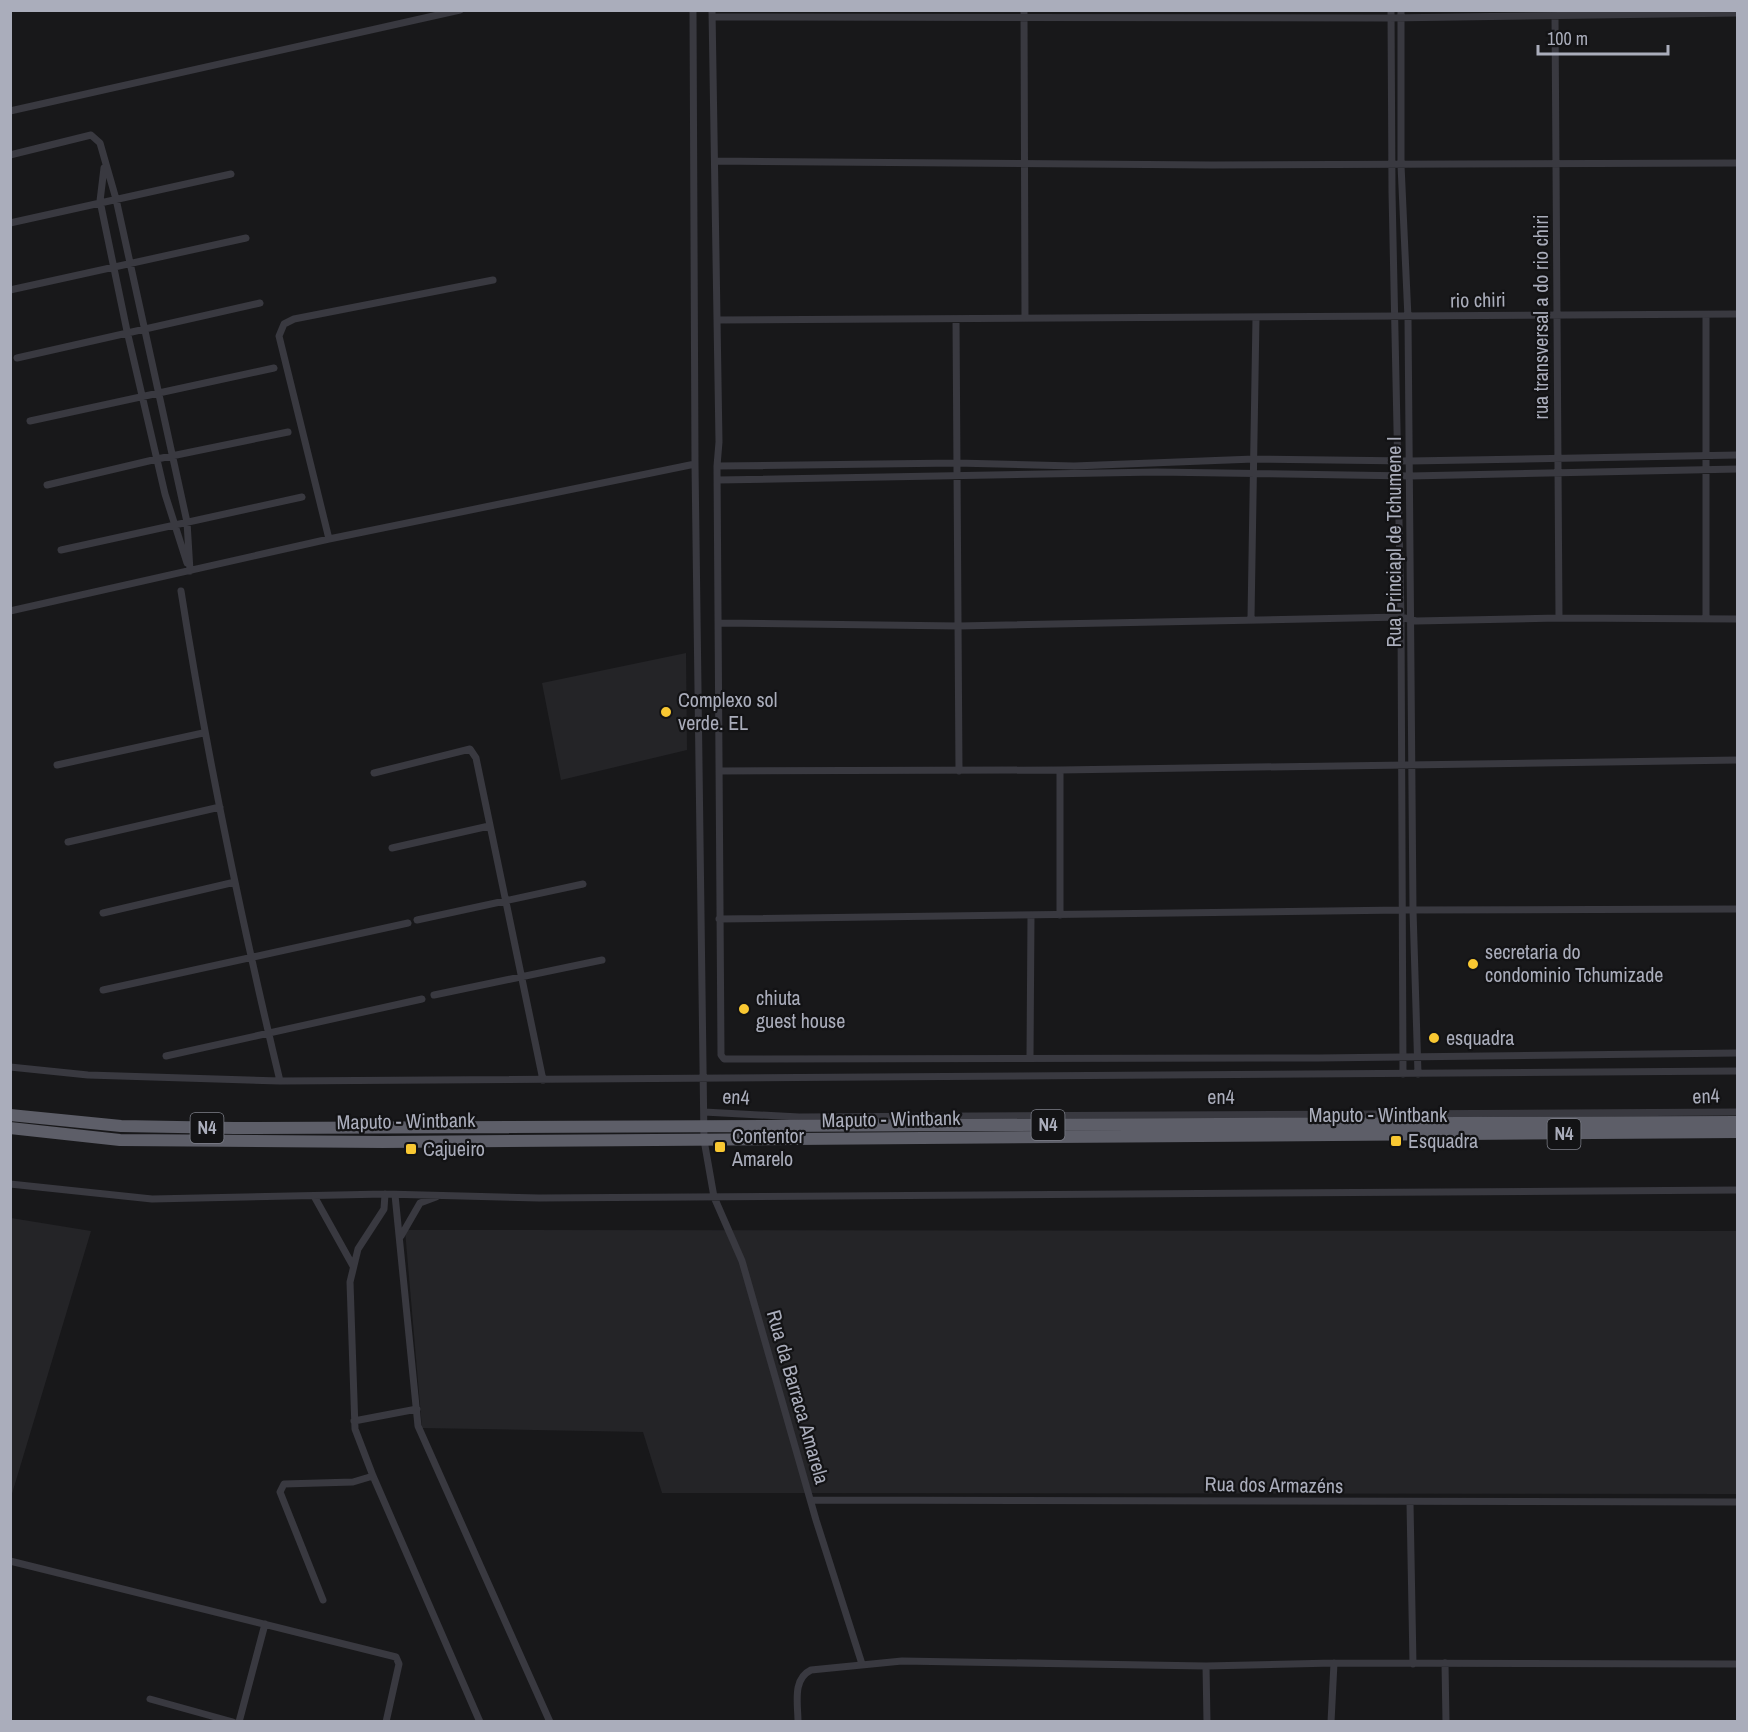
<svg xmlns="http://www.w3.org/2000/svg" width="1748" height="1732" font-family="'Archivo Narrow',sans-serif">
	<rect width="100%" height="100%" fill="#18181a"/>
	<path fill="#242427" d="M686,653L687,750L561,780L542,683Z
		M11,1218L91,1231L11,1497L10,1218Z
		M405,1230L1737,1231V1494L662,1493L643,1432L422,1428Z"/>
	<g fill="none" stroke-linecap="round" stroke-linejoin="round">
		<path stroke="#393940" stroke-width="7" d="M693,10L695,464L704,1140L714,1197L742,1261L816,1520L862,1664
			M712,10L719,442L717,466L721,1055L724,1059L1318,1058L1738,1053
			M1024,10L1025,318
			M1391,10L1392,192L1401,617L1403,1074
			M1401,10V165L1408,318L1413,910L1418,1074
			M1555,16L1559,618
			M712,17L1389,18L1738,13
			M10,111L460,10
			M10,155L91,135L100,143L116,199L187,522L190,571
			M715,161L1212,165L1738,163
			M104,168L100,201L127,331L165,494L187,563
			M10,223L231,174
			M10,290L246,238
			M956,319L959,771
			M717,320L1738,314
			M17,358L260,303
			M30,421L274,368
			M717,466L956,463L1074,466L1254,459L1410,461L1738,455
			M718,480L1157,472L1410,476L1738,469
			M47,485L157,459L288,432
			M329,539L279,336L284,324L294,319L493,280
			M61,550L302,497
			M181,591C207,756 241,919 280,1081
			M10,611L329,539L695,464
			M1251,618L1256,317
			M1706,619V315
			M719,623L959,626L1401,617L1416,621L1559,618L1738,619
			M57,765L203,733
			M1060,770V915
			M719,771L1060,770L1738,760
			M374,773L470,749L476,758L543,1080
			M68,842L220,807
			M392,848L489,826
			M103,913L235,882
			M719,919L1403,910L1738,909
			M417,920L583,884
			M103,990L408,923
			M434,995L602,960
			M166,1056L422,999
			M1030,1057L1031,916
			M10,1067L88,1075L280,1081L1738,1071
			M704,1112L799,1117L1738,1112
			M10,1184L152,1199L385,1194L539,1198L1738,1190
			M385,1194L384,1209L358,1249L350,1282L355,1429L373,1476L480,1722
			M395,1195L418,1426L550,1722
			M314,1196L353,1266
			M401,1236L420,1203L436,1197
			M354,1421L417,1409
			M811,1500L1738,1502
			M1410,1503L1413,1664
			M10,1561L396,1657L399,1664L386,1722
			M323,1600L280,1492L284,1484L353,1482L373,1476
			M1445,1663L1446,1722
			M1206,1666L1207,1722
			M150,1699L233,1722
			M239,1722L265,1624
			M798,1722C798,1704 792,1679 811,1670L902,1661L1206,1666L1334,1663L1738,1664
			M1331,1722L1334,1663"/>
		<path stroke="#5d5e68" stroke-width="12" d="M10,1115L121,1126L234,1128L1738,1122
			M10,1128L120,1140L383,1142L1738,1132"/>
	</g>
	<g fill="#f9c832" stroke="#131315" stroke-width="2">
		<circle cx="666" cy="712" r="6"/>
		<circle cx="1473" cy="964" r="6"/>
		<circle cx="744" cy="1009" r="6"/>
		<circle cx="1434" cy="1038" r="6"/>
		<rect x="1390" y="1135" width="12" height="12" rx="3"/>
		<rect x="714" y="1141" width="12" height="12" rx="3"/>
		<rect x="405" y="1143" width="12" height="12" rx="3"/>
	</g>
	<g text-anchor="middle" stroke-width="4.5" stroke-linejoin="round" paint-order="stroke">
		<g fill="#131315" stroke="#7d7f89" stroke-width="1.5">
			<rect x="1031.5" y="1110" width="33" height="30" rx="4.5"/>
			<rect x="190.5" y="1113" width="33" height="30" rx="4.5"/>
			<rect x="1547.5" y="1119" width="33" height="30" rx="4.5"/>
		</g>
		<g font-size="18" font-weight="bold" fill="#aaadbb">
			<text x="1048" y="1131">N4</text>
			<text x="207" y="1134">N4</text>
			<text x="1564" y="1140">N4</text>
		</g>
		<g font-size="20" fill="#aaadbb" stroke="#131315">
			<text transform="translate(1478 300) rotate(-1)" y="7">rio chiri</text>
			<text transform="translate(1541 317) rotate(-90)" y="7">rua transversal a do rio chiri</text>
			<text transform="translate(1394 542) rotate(-90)" y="7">Rua Princiapl de Tchumene I</text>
			<text transform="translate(1706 1096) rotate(-2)" y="7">en4</text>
			<text transform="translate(736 1097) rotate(3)" y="7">en4</text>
			<text x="1221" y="1104">en4</text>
			<text x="1378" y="1122">Maputo - Wintbank</text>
			<text transform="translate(891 1119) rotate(-1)" y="7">Maputo - Wintbank</text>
			<text transform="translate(406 1121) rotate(-1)" y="7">Maputo - Wintbank</text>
			<text transform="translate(798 1397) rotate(74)" y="7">Rua da Barraca Amarela</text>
			<text transform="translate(1274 1485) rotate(1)" y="7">Rua dos Armazéns</text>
		</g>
		<g font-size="20" fill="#aaadbb" stroke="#131315" text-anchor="start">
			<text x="678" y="707">Complexo sol<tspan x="678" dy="23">verde. EL</tspan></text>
			<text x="1485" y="959">secretaria do<tspan x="1485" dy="23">condominio Tchumizade</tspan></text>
			<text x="756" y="1005">chiuta<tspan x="756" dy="23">guest house</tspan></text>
			<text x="1446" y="1045">esquadra</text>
			<text x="732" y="1143">Contentor<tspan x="732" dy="23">Amarelo</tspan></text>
			<text x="1408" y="1148">Esquadra</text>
			<text x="423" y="1156">Cajueiro</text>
		</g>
	</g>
	<rect width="1748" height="1732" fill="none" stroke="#aaadbb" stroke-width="24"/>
	<path d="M1538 45v9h130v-9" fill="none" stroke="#aaadbb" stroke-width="3"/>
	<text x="1547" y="45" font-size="18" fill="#aaadbb" stroke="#131315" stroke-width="4.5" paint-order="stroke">100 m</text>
</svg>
